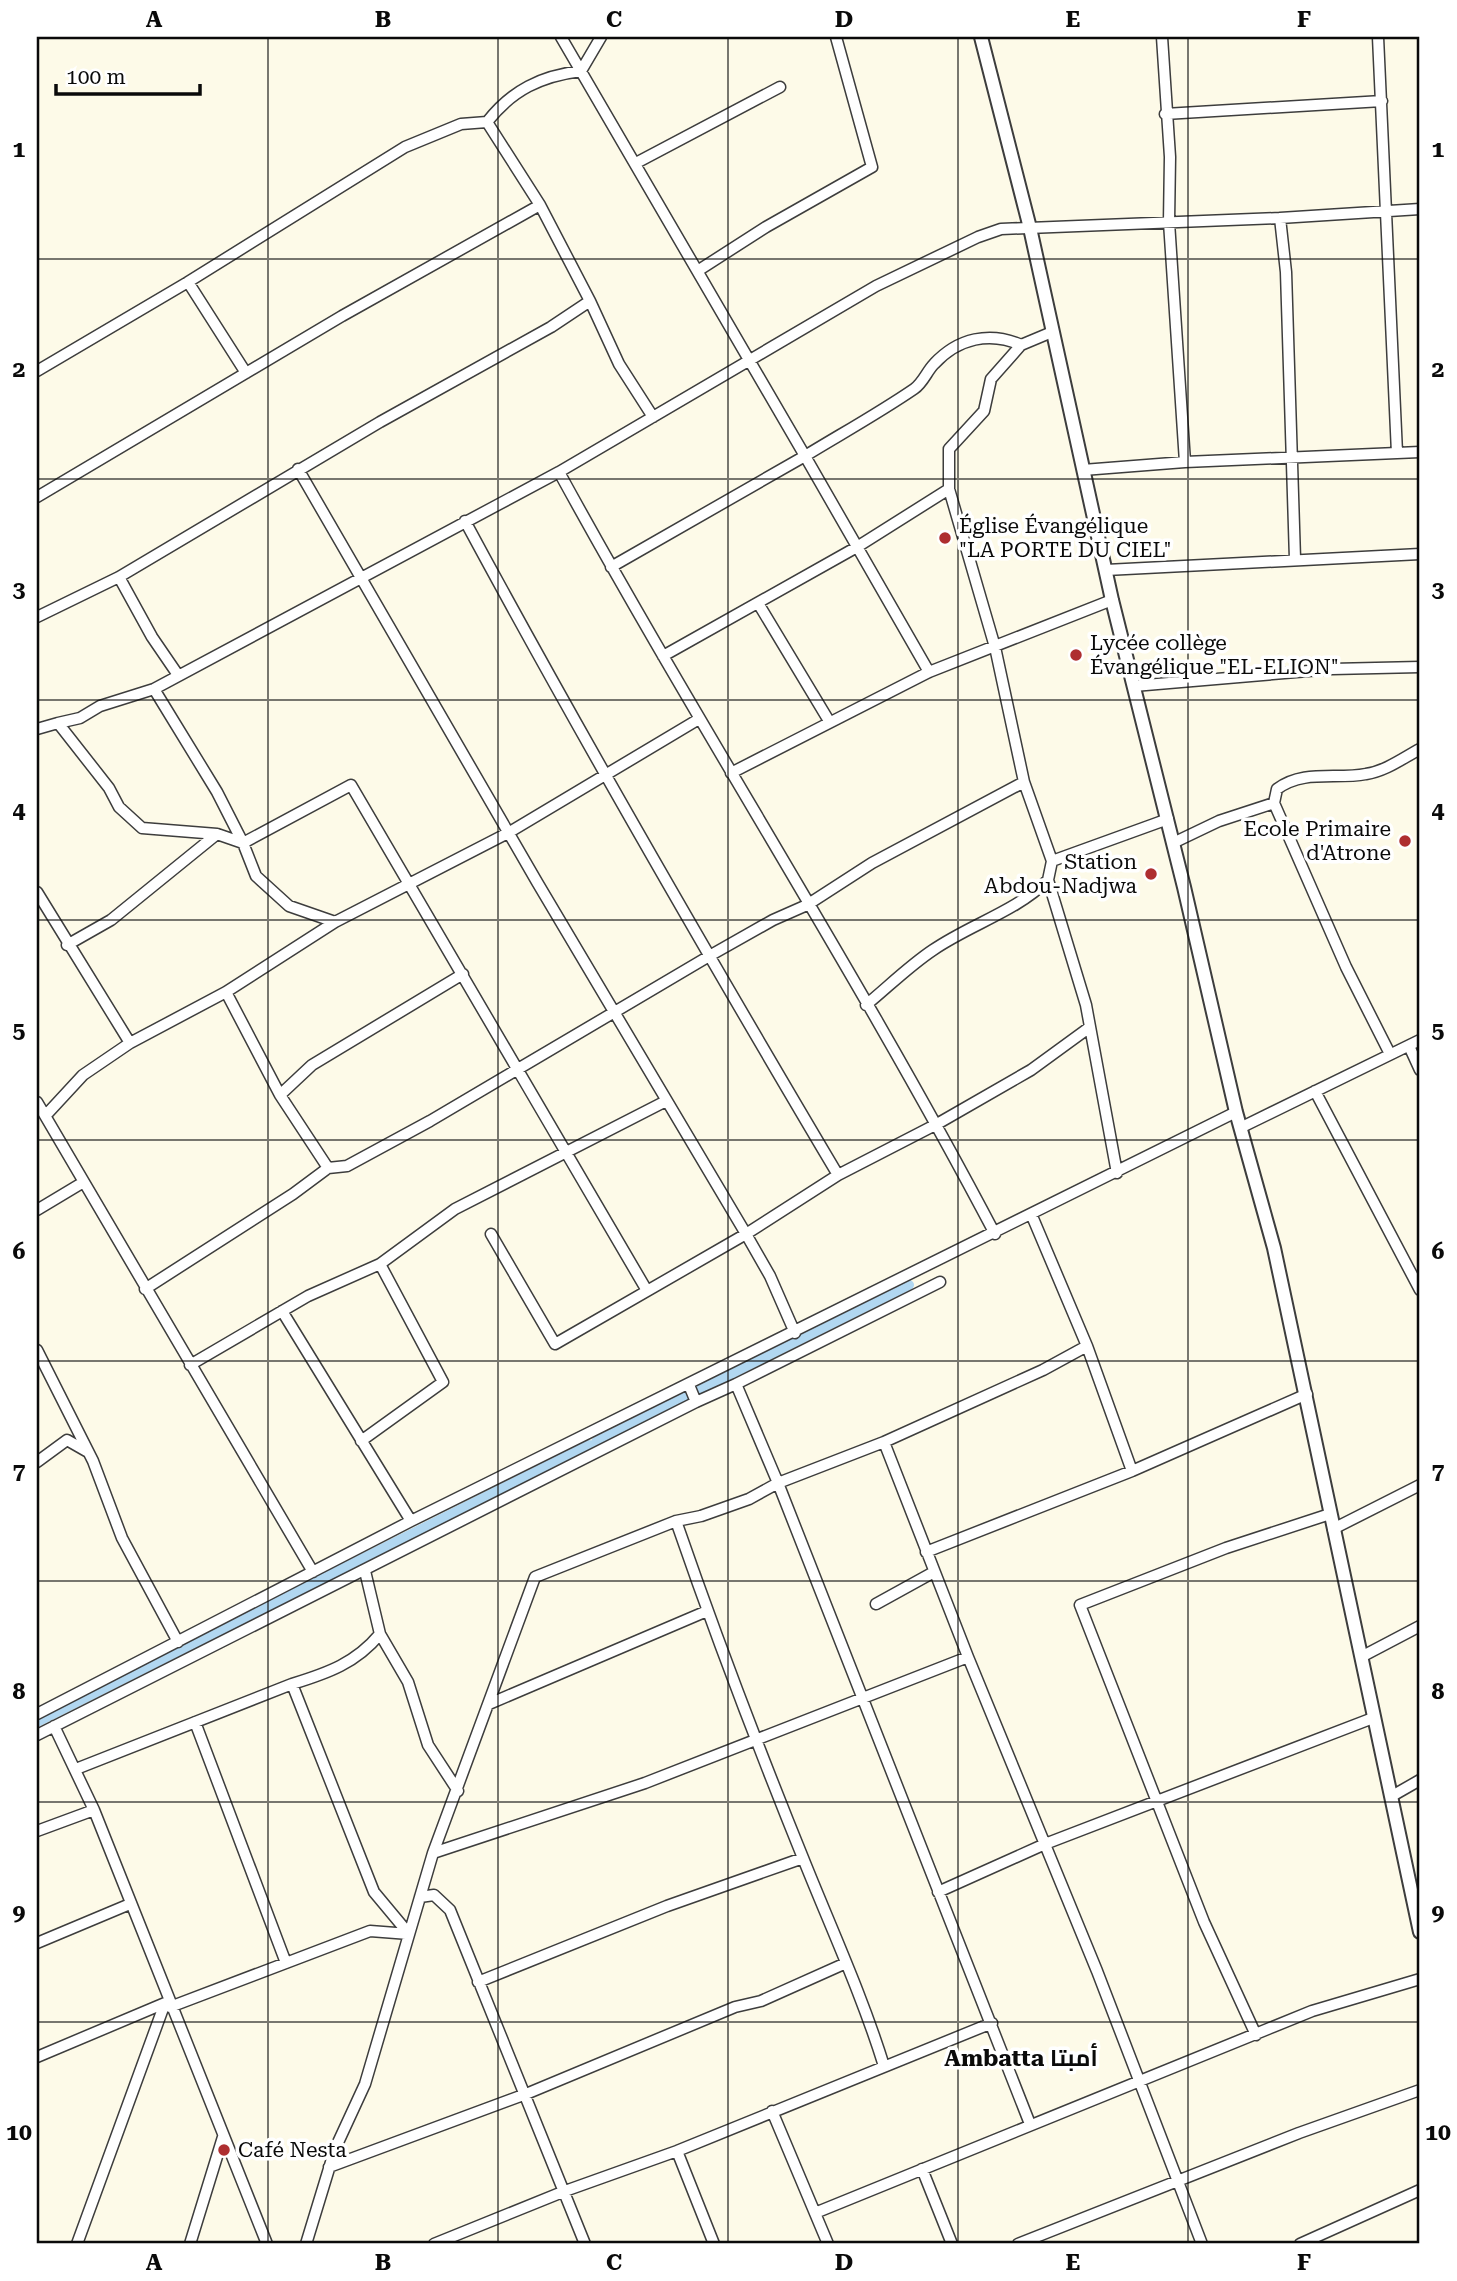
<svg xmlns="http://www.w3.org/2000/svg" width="1457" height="2281" font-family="'Roboto Serif',Cairo,serif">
	<rect width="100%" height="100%" fill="#fdfae8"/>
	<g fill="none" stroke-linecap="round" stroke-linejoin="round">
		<path stroke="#b1d7f1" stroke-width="10" d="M699,1390L909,1285
			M596,1442L688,1396
			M37,1722L589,1445"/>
		<defs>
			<path id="minor" d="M561,37L805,456L611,567
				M1162,37L1170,157L1169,222L1185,462
				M1378,37L1397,453
				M1165,114L1382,101
				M487,122C512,90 541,76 581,71L601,37
				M636,163L780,87
				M1280,218L1286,272L1295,559
				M699,270L766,227L872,167L836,37
				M188,282L246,373
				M590,301L619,364L653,417
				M37,371L188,282L405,147L461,124L487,122L540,205L590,301L551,327L380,422L119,577L37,617
				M298,469L537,882L746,1234L770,1276L795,1333
				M1083,470L1185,462L1420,452
				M949,489L995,647L1024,782L1052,861L1048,880L1086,1005L1117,1173
				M37,497L342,316L540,205
				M465,521C584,742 710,959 838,1175
				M1106,570L1420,554
				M119,577L152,637L178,675
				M758,603L829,721
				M663,656L857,547L949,489V449L984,411L991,379L1021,345
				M929,672L805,456C841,434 879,413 914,389C923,383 927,371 934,364C958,338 990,331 1021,345L1052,332
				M1134,686L1332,669L1420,667
				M154,689L217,792L243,843L256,876L289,906L335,922
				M58,723L80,718L100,706L154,689L559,472
				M37,729L58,723L109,788L119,807L142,828L217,834L243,843L351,785L646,1289
				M731,773L929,672L1112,600
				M1173,843L1219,821L1274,803
				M1052,861L1168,819
				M37,892L130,1043
				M67,945L111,920L217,834
				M226,992L280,1095L328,1168
				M866,1005C888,987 909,966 933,950C971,924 1015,912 1048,880
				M1409,1046L1420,1070
				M1390,1054L1346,967L1274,803L1277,789C1304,769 1336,780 1366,774C1386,771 1403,758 1420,749
				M1315,1091L1420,1290
				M280,1095L312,1065L463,974
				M37,1102L313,1572
				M46,1115L83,1075L130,1043L226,992L335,922L508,833L699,719
				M1242,1127L1420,1040
				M37,1210L82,1183
				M1032,1216L1087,1346L1132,1471
				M491,1234L555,1344L746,1234L838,1175L937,1124L1031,1070L1090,1027
				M995,1234C859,975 699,728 559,472L876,286L978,237L1001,229L1280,218L1420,209
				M145,1289L293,1194L328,1168L347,1166L430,1121L711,955L773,920L807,905L872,863L1024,782
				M282,1311L411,1521
				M37,1350L93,1461L122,1538L178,1642
				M190,1365L308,1296L380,1264L455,1209L666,1101
				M736,1384L940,1282
				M696,1402L736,1384L778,1483L1030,2124
				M361,1441L443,1382L380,1264
				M884,1442L968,1657L1097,1971L1202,2244
				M37,1462L67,1440L88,1452
				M676,1521C715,1634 758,1747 803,1858C831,1928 862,1995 884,2066
				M1333,1529L1420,1485
				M926,1552L1132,1471L1307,1394
				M365,1571L380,1634L408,1682L428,1745L458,1791
				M876,1604L934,1572
				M1361,1657L1420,1626
				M292,1684L374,1892L409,1934
				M489,1704L707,1611
				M37,1714L411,1521L1236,1112
				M195,1722L286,1963
				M54,1726L94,1810L267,2244
				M37,1735L696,1402L689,1385
				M76,1769L292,1684C328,1673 356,1663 380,1634
				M1392,1796L1420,1780
				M37,1831L94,1810
				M433,1853L645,1783L968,1657
				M938,1892L1045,1844L1373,1718
				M420,1897L434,1895L450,1910L585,2244
				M37,1943L130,1904
				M478,1982L667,1906L803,1858
				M1256,2035L1204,1922L1080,1605L1226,1548L1330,1514
				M37,2057L165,2003L170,2007L370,1931L409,1934
				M772,2111L828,2244
				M677,2151L714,2244
				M329,2167L526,2094L735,2007L761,2001L846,1963
				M922,2169L952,2244
				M815,2213L1312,2011L1420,1979
				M77,2244L165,2003
				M190,2244L223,2137
				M306,2244L335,2149L365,2084L433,1853L535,1577L676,1521L701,1516L749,1499L778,1483L884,1442L1043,1370L1087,1346
				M434,2244L565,2191L677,2151L992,2023
				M1018,2244L1299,2133L1420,2090
				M1300,2244L1420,2190"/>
			<path id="tertiary" d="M981,37L1030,228L1112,600L1184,887L1236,1112L1274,1248L1420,1932"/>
		</defs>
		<use href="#minor" stroke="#3d3d3d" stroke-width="13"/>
		<use href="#tertiary" stroke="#3d3d3d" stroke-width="16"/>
		<use href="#minor" stroke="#fff" stroke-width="10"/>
		<use href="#tertiary" stroke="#fff" stroke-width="12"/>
	</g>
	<path fill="none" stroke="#0a0a0a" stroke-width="2" stroke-opacity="0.55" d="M268,37V2244M498,37V2244M728,37V2244M958,37V2244M1188,37V2244M37,259H1420M37,479H1420M37,700H1420M37,920H1420M37,1140H1420M37,1361H1420M37,1581H1420M37,1802H1420M37,2022H1420"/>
	<g fill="#ae2e30" stroke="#fff" stroke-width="2.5">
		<circle cx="945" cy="538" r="7"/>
		<circle cx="1076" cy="655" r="7"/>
		<circle cx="1405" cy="841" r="7"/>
		<circle cx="1151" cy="874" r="7"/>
		<circle cx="224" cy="2150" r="7"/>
	</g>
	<g text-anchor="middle" stroke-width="7" stroke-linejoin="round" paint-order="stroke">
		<g font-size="21" fill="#0a0a0a" stroke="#fff" text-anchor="start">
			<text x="959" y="533">Église Évangélique<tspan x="959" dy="24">"LA PORTE DU CIEL"</tspan></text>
			<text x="1090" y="650">Lycée collège<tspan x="1090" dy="24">Évangélique "EL-ELION"</tspan></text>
			<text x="1391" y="836" text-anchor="end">Ecole Primaire<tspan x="1391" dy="24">d'Atrone</tspan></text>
			<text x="1137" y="869" text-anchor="end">Station<tspan x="1137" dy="24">Abdou-Nadjwa</tspan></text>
			<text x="238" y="2157">Café Nesta</text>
		</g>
		<g font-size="23" font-weight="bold" fill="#0a0a0a" stroke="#fff">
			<text x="1021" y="2066">Ambatta أمبتا</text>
		</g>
	</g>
	<rect width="1457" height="2281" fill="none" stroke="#ffffff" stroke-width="77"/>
	<path d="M56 84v10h144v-10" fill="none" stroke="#0a0a0a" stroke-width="3.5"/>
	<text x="66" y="84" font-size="21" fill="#0a0a0a" stroke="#ffffff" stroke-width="5" paint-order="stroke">100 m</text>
	<rect x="38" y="38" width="1380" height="2204" fill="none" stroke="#0a0a0a" stroke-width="2.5"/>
	<g font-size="23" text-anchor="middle" font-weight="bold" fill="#0a0a0a">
		<text x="154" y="27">A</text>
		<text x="383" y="27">B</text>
		<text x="614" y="27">C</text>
		<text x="844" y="27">D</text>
		<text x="1073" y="27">E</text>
		<text x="1304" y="27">F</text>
		<text x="19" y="157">1</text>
		<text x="1438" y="157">1</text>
		<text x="19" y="377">2</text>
		<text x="1438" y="377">2</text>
		<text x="19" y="597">3</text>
		<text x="1438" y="597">3</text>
		<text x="19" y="818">4</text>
		<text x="1438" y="818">4</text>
		<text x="19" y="1038">5</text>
		<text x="1438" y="1038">5</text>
		<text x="19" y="1259">6</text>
		<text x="1438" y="1259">6</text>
		<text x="19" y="1479">7</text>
		<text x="1438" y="1479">7</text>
		<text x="19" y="1699">8</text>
		<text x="1438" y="1699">8</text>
		<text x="19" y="1920">9</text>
		<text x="1438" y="1920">9</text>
		<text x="19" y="2140">10</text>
		<text x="1438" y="2140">10</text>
		<text x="154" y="2270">A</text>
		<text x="383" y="2270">B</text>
		<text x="614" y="2270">C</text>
		<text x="844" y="2270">D</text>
		<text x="1073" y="2270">E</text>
		<text x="1304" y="2270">F</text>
	</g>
</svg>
